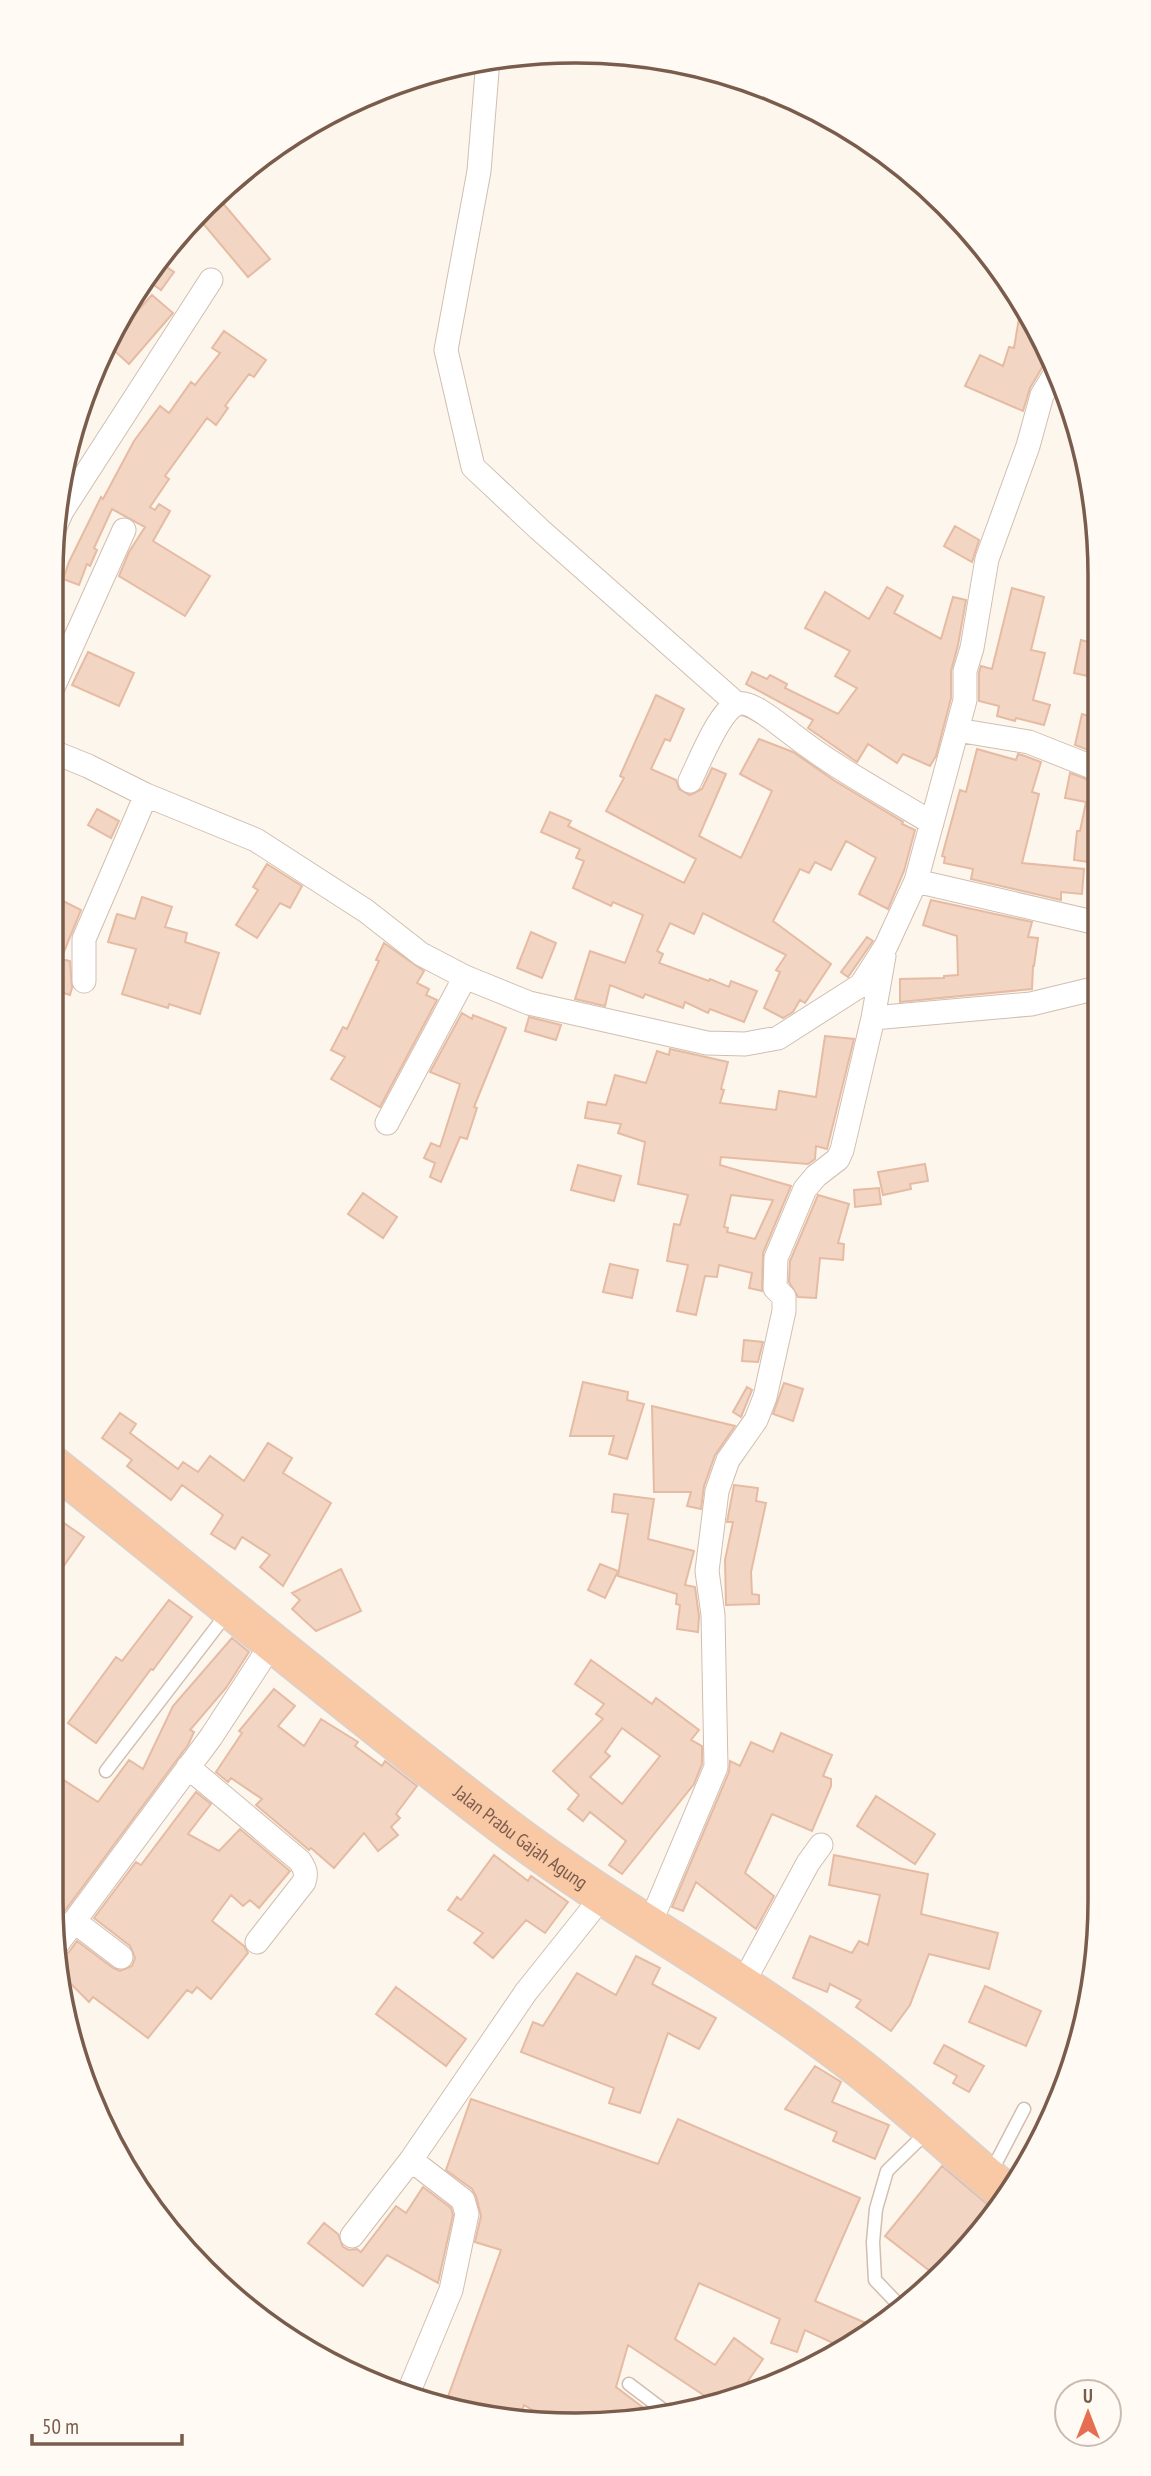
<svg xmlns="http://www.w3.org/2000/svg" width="1151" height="2476" font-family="'PT Sans Narrow',sans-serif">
	<rect width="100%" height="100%" fill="#fdf6ec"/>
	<path fill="#f3d5c3" stroke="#e6bba3" stroke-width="2" fill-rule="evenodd" d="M216,195L270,259L248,277L196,215Z
		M158,261L174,272L161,290L144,278Z
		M152,295L173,313L129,364L107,344Z
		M1021,306L1052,360L1043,366L1030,388L1023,411L965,386L980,355L1003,366L1009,347L1014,348Z
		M224,331L266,360L254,377L249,374L225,406L228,408L216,425L207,418L165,476L169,479L150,507L155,510L159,504L170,511L153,541L210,576L185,616L119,576L129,552L145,527L112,509L94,548L97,550L90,566L87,564L79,585L63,579L69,562L101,497L103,499L134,441L160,406L169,413L191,382L195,385L220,353L212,348Z
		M955,526L979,540L972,562L944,546Z
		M887,587L903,596L894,613L941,639L953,597L966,600L958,645L951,671V698L936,756L930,766L903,754L897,763L868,744L857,762L808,728L813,720L746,684L752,672L767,679L770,675L787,684L785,688L838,714L857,688L835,676L850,651L805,628L825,592L869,619Z
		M1012,588L1044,597L1031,650L1045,653L1033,700L1050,705L1044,725L1016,718L1015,721L997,716L999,706L979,701V673L981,666L992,669Z
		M1081,640L1096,644V657L1092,677L1074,673Z
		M88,652L134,673L119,706L72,685Z
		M656,695L684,709L670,741L665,739L651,769L676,780L679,789L690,795L702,789L712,768L726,774L699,836L741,858L772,791L740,774L759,739L793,752L835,781L903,822L902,824L915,830L904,871L888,909L859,894L876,858L846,841L831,870L815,862L809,873L800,869L773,921L831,964L805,1003L800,1000L793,1012L783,1018L764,1008L780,972L776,970L786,955L703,913L694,934L670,923L657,951L663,954L659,963L709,981L710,979L729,987L731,981L757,991L744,1022L710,1009L708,1013L685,1002L683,1008L645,994L643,998L610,985L605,1006L575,999L590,951L625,963L643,915L613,902L611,906L573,888L584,861L576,858L580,849L541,832L550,812L571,821L568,826L684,883L696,859L606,811L624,778L620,776Z
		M1082,714L1096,718V737L1093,752L1075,745Z
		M977,749L1016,760L1018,754L1025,756L1041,762L1032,792L1039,794L1022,863L1084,869L1082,894L1061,892V900L971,879L973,869L944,863L945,857L942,856L960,790L966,792Z
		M1070,773L1097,783L1096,863L1074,860L1077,831H1080L1086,802L1065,798Z
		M97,809L119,821L111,838L88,825Z
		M267,864L302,886L290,908L280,903L257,938L236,925L258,890L253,887Z
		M55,897L81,910L61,959L70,961L72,988L70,995L51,989V906Z
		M142,897L172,907L165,927L187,933L185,942L219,953L200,1014L169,1004L168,1008L122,994L136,949L108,942L117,914L135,919Z
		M931,900L1032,922L1028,937L1038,938L1034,966H1033L1032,989L900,1002V979L944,978V976L958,975L957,936L923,925Z
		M531,932L556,943L542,978L517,968Z
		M867,937L873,941L848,977L841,972Z
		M384,943L424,971L417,983L429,989L426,995L437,1000L380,1107L331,1079L345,1057L331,1050L343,1027L347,1029L379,961L376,960Z
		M462,1013L472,1019L473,1015L506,1028L474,1107L477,1108L467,1139L460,1137L441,1182L430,1177L435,1163L424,1158L431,1143L440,1147L460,1084L430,1072Z
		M529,1017L561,1025L556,1040L525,1031Z
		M825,1036L854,1039L827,1149L816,1146L815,1159L808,1164L721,1157L720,1165L791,1186L763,1253L762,1291L749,1288L752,1273L719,1265L717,1277L705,1276L696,1315L677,1311L688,1265L667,1261L674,1224L680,1225L688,1195L638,1184L645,1142L618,1133L621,1124L585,1118L588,1102L606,1105L615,1075L646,1083L657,1051L669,1055L670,1049L728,1062L721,1089L724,1090L720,1103L776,1110L779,1091L816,1097ZM731,1195L773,1200L755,1239L727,1232L728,1228L724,1227Z
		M925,1164L928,1181L910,1184L911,1189L883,1195L878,1172Z
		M578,1165L621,1176L614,1201L571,1190Z
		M879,1188L881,1204L855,1207L854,1190Z
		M363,1193L397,1217L383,1238L348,1214Z
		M818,1195L849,1204L838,1243L844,1244L843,1260L820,1258L816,1298L798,1297L789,1282L790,1261Z
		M610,1264L638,1270L632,1298L603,1292Z
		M744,1340L763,1342L758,1362L742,1361Z
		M583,1382L628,1392L627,1400L644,1404L627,1459L609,1454L614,1436H570Z
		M784,1383L803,1389L793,1421L773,1414Z
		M747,1387L752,1390L741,1417L733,1412Z
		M652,1406L735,1426L715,1455L704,1486L701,1509L687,1506L691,1492H654Z
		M120,1413L136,1424L130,1433L178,1469L183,1462L198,1472L210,1456L244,1481L268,1443L292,1458L283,1473L331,1503L283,1586L260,1567L270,1555L242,1537L235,1549L211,1534L223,1515L182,1485L171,1500L127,1466L132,1460L102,1438Z
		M734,1485L758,1488L756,1501L766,1503L751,1572L752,1594L759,1595V1604L726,1605L725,1560L733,1522H727Z
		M614,1494L654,1499L648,1539L694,1551L685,1585L695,1587L699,1616L698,1632L677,1629L680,1605L676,1604L677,1594L618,1576L628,1514L612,1512Z
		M51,1514L84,1537L51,1584Z
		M600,1564L618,1571L605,1598L588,1590Z
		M341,1569L361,1611L316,1631L292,1609L300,1600L292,1593Z
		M169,1600L192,1617L153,1670L151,1669L96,1743L68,1723L116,1657L122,1661Z
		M232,1638L249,1652L226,1688L190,1730L194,1732L188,1745L55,1924L51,1900V1772L98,1802L129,1760L143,1769L173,1706Z
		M591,1660L652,1704L656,1698L699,1730L691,1740L702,1746V1764L694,1784L622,1874L609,1865L626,1841L590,1812L583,1821L568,1809L579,1795L553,1771L603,1719L596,1714L604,1704L575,1684ZM622,1728L660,1756L622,1804L590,1777L610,1756L605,1752Z
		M274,1689L295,1706L278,1726L304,1746L321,1719L358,1742L355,1746L382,1766L385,1761L417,1786L396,1814L400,1818L391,1827L398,1835L378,1851L364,1833L334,1868L311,1848L309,1850L256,1805L262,1799L231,1778L228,1782L216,1772L242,1733L239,1731Z
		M781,1733L832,1755L823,1776L831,1779V1786L812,1831L772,1814L745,1873L774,1896L756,1929L696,1882L683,1911L672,1907L729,1772L730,1761L740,1766L751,1742L773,1752Z
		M196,1792L211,1804L188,1834L219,1851L240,1829L290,1871L259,1908L250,1900L243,1906L231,1895L212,1921L244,1946L248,1953L211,1999L197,1987L192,1993L187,1990L148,2038L93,1997L89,2002L63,1976L60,1956L69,1952L77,1941L113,1968L120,1971L132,1966L135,1958L130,1946L94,1918L136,1862L141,1865Z
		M876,1796L935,1834L915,1864L857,1826Z
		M494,1855L528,1881L531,1876L568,1902L545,1933L526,1920L493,1958L474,1943L483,1933L448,1910L457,1897L461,1900Z
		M834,1855L928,1874L921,1914L998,1933L989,1969L929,1954L910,2005L891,2031L856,2007L861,2000L830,1984L827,1992L793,1978L810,1936L852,1953L859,1941L868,1945L880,1895L829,1885Z
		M636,1956L660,1968L652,1984L716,2018L699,2049L668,2033L640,2113L609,2103L614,2088L521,2052L533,2022L543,2026L577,1973L616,1995Z
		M985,1986L1041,2011L1026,2046L969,2022Z
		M396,1987L466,2039L446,2066L376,2014Z
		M944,2045L984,2066L969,2092L953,2083L957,2076L934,2063Z
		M815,2066L841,2082L832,2102L889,2125L875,2159L833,2141L837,2132L785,2109Z
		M471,2099L658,2164L678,2119L860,2198L815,2301L873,2326L846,2349L805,2330L797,2352L771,2343L780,2319L699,2283L675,2339L715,2365L734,2338L763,2359L735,2400L717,2404L628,2345L616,2387L657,2418L644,2421L544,2417L524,2405L520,2417L474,2415L445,2405L501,2250L475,2242L481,2216L476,2196L472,2189L446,2170Z
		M942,2166L993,2209L970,2247L935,2275L885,2236Z
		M423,2187L451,2208L453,2215L438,2283L387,2255L363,2286L308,2243L324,2223L338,2234L343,2247L349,2250L357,2249L361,2252L396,2206L406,2213Z"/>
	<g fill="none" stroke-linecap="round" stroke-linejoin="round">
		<defs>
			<path id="service" d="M106,1771L228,1612
				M990,2174L1024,2109
				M899,2305L875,2280L873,2242L876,2209L887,2171L928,2131
				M629,2384L670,2415"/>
			<path id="minor" d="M488,59L479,171L446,350L473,467L539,529L737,704
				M55,527L62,511L211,280
				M51,692L124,530
				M957,730L965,700V671L972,648L987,559L1028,446L1042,395L1055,374L1061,376
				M51,751L88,766L146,795L256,840L366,911L421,954L465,977L529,1003L707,1043L745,1044L778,1038L861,985L886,946L916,881L957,730L1029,742L1097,769
				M690,781C699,763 719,711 737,704C750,699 781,726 792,734C835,768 885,794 932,823
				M916,881L1097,923
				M84,981V939L146,795
				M873,1018L1031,1004L1097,988
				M387,1123L465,977
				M188,1767L300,1861C305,1869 307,1873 304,1882L257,1942
				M74,1921L121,1957
				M649,1926L716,1767L713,1615L707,1571L717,1491L728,1460L756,1420L765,1397L784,1311V1297L775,1288L776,1258L805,1189L816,1176L838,1159L842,1150L873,1018L884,956
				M58,1943L211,1737L273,1642
				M742,1985L808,1863L821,1845
				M352,2236L411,2160
				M409,2391L451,2290L467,2214L463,2200L411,2160L526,1992L602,1897"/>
			<g id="trunk">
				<path id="s1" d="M51,1464C203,1585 353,1711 508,1829C612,1908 728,1970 833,2048C893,2092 948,2144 1004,2191"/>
			</g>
		</defs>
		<use href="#service" stroke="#d1beb0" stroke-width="15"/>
		<use href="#minor" stroke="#d1beb0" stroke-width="25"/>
		<use href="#trunk" stroke="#dad1cd" stroke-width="41"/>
		<use href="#service" stroke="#fff" stroke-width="12"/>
		<use href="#minor" stroke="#fff" stroke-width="23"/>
		<use href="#trunk" stroke="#f9c8a4" stroke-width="38"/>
	</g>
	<g text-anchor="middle" stroke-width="5" stroke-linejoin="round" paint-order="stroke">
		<g font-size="19" fill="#7a5c4d" stroke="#fffaf3">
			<text dy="7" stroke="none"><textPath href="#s1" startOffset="600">Jalan Prabu Gajah Agung</textPath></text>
		</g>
	</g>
	<path d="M0 0H1151V2476H0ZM575 63H576A512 512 0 0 1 1088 575V1901A512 512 0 0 1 576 2413H575A512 512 0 0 1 63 1901V575A512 512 0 0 1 575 63Z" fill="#fffaf3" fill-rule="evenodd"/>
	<path fill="none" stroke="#7a5c4d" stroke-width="3.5" d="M575 63H576A512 512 0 0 1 1088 575V1901A512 512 0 0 1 576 2413H575A512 512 0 0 1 63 1901V575A512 512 0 0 1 575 63Z"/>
	<g transform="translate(1088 2413)"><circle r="33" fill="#fffaf3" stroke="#cabbb1" stroke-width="2"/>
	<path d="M0-5L12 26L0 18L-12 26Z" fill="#e76f51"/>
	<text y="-10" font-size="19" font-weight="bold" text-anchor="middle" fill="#7a5c4d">U</text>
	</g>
	<path d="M32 2434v10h150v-10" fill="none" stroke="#7a5c4d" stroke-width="3.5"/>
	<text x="42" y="2434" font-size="21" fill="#7a5c4d" stroke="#fffaf3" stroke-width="5" paint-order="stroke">50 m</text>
</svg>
